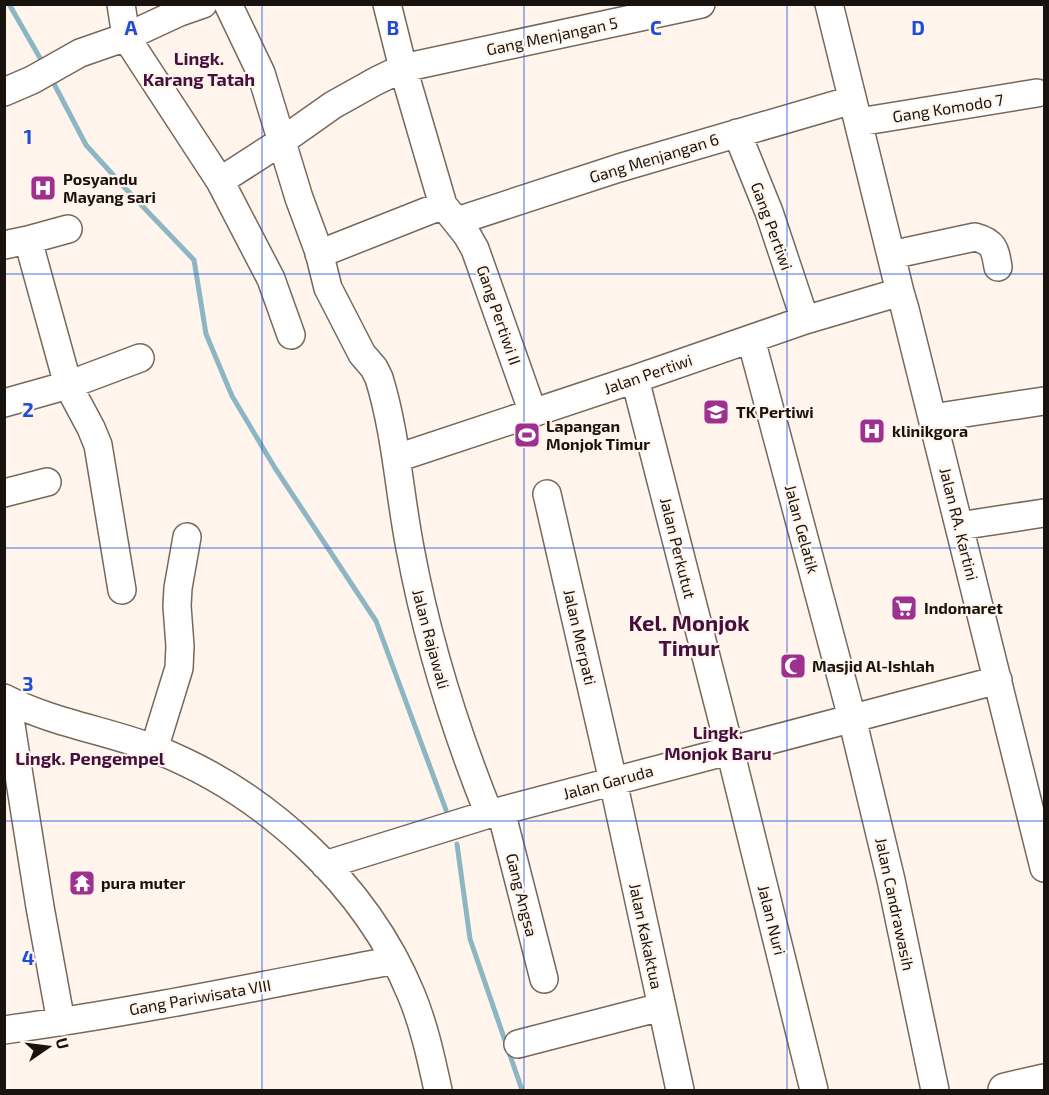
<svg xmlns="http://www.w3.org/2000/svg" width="1049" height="1095" font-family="'Exo 2',sans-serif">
	<rect width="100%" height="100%" fill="#fff5ec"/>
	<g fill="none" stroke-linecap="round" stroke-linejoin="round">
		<path stroke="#8cb6c3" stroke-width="5" d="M9,4L44,65
			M51,78L86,145L125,188L194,260L206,334L232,396L275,468L376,621L446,810
			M457,844L470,939L522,1090"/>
		<defs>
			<path id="minor" d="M121,4L126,37L220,181L271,279L291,335
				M228,4L261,73L299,198L319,252L328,288L362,354L374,368L379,378C396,433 399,491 410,548C427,640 454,727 489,814
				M387,4L403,68L443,205L467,235L475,249L533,413
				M829,4L900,292L905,309L1044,868
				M4,92L32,80L80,53L126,37L180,12L203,4
				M859,122L1037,93
				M737,133L769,212L805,320
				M220,181L282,141L333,105L376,81L403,68L701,4
				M457,221L619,168L852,100
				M28,240L68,229
				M4,245L28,240L68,385L91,428L98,445L122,590
				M319,254L443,205
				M891,255L975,237C994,242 995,249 998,267
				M751,339L852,718L891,880L935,1090
				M635,379L730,750L814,1090
				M4,403L68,385L140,358
				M932,418L1044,401
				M397,458L635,379L805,320L900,292
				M4,493L47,482
				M547,494L613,781L680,1090
				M959,526L1044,513
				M4,698C52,723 105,730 155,749C265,792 366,885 411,994C424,1025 431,1058 438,1090
				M7,700L40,907L61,1022
				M154,749L179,668L180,646L177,606L178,588L187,537
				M501,811L544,979
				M325,865L489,814L998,680
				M4,1030C136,1012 265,985 395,960
				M518,1044L661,1007"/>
			<path id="major" d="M1005,1090L1044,1081"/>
		</defs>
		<use href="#minor" stroke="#76685b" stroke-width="30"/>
		<use href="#major" stroke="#76685b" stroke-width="36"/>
		<use href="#minor" stroke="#fff" stroke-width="27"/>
		<use href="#major" stroke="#fff" stroke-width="33"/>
	</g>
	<path fill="none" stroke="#1d4ed8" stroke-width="1.5" stroke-opacity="0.55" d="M262,4V1090M524,4V1090M787,4V1090M4,274H1044M4,548H1044M4,821H1044"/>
	<defs>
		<symbol id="hospital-square" viewBox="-11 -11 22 22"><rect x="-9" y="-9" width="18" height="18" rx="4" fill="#9e308f" stroke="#fff5ec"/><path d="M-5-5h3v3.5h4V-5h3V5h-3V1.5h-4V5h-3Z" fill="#fff"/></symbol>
		<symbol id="school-square" viewBox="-11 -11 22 22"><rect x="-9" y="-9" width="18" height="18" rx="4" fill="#9e308f" stroke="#fff5ec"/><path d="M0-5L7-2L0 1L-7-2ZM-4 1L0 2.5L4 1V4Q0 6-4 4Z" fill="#fff"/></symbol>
		<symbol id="stadium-square" viewBox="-11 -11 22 22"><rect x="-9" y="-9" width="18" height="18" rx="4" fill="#9e308f" stroke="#fff5ec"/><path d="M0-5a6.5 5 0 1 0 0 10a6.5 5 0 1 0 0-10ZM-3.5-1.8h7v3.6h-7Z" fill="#fff"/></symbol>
		<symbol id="supermarket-square" viewBox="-11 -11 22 22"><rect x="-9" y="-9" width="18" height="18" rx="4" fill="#9e308f" stroke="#fff5ec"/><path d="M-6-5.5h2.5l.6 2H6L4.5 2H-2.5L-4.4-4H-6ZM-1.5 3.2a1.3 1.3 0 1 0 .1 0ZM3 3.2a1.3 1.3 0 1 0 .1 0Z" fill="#fff"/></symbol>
		<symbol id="mosque-square" viewBox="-11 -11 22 22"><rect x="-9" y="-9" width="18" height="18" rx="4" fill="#9e308f" stroke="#fff5ec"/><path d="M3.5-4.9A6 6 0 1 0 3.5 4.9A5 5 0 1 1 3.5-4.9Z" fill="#fff"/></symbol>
		<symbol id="temple-square" viewBox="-11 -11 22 22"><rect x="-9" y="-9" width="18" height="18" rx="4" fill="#9e308f" stroke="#fff5ec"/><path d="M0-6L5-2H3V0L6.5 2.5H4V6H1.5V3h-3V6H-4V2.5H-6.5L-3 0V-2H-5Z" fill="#fff"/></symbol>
	</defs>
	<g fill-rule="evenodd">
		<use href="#hospital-square" x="28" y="173" width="30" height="30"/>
		<use href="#school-square" x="701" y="397" width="30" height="30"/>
		<use href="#hospital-square" x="857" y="416" width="30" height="30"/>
		<use href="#stadium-square" x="512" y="420" width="30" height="30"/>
		<use href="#supermarket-square" x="889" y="593" width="30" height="30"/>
		<use href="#mosque-square" x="778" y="651" width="30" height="30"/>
		<use href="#temple-square" x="67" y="868" width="30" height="30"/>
	</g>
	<g text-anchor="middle" stroke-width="4.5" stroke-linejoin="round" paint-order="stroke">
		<g font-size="16" fill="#18130e" stroke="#fff5ec">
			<text transform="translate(552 36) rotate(-12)" y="6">Gang Menjangan 5</text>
			<text transform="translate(948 108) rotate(-9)" y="6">Gang Komodo 7</text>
			<text transform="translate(654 158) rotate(-17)" y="6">Gang Menjangan 6</text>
			<text transform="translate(772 226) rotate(70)" y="6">Gang Pertiwi</text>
			<text transform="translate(499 315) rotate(71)" y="6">Gang Pertiwi II</text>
			<text transform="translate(648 374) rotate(-19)" y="6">Jalan Pertiwi</text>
			<text transform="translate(959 524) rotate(76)" y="6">Jalan RA. Kartini</text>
			<text transform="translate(802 529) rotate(75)" y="6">Jalan Gelatik</text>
			<text transform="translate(678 548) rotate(76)" y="6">Jalan Perkutut</text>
			<text transform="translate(580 637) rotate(77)" y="6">Jalan Merpati</text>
			<text transform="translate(431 639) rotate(75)" y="6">Jalan Rajawali</text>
			<text transform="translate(608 782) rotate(-15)" y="6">Jalan Garuda</text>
			<text transform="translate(522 895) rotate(76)" y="6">Gang Angsa</text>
			<text transform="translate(895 904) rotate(78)" y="6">Jalan Candrawasih</text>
			<text transform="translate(772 920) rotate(76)" y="6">Jalan Nuri</text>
			<text transform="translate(646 936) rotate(78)" y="6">Jalan Kakaktua</text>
			<text transform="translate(200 997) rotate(-10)" y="6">Gang Pariwisata VIII</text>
		</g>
		<g font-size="16" font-weight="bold" fill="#18130e" stroke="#fff5ec" text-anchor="start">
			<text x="63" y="185">Posyandu<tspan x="63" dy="18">Mayang sari</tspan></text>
			<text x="736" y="418">TK Pertiwi</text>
			<text x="546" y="432">Lapangan<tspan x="546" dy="18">Monjok Timur</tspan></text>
			<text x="892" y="437">klinikgora</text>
			<text x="924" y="614">Indomaret</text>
			<text x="812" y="672">Masjid Al-Ishlah</text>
			<text x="101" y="889">pura muter</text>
		</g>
		<g font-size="18" font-weight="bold" fill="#45103e" stroke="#fff5ec">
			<text x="199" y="65">Lingk.<tspan x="199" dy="21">Karang Tatah</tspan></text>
			<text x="718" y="739">Lingk.<tspan x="718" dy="21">Monjok Baru</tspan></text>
			<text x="90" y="765">Lingk. Pengempel</text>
		</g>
		<g font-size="22" font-weight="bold" fill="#45103e" stroke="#fff5ec">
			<text x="689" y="631">Kel. Monjok<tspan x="689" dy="25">Timur</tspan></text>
		</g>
	</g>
	<g font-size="20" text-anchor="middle" font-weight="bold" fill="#1d4ed8" stroke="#fff5ec" stroke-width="4.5" stroke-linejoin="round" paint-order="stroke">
		<text x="131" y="35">A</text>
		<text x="393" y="35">B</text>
		<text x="656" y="35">C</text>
		<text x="918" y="35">D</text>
		<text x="28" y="144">1</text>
		<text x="28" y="417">2</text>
		<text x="28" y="691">3</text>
		<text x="28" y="965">4</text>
	</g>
	<rect width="1049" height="1095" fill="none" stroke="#18130e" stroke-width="12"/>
	<g transform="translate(48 1047) rotate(76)" stroke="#fff5ec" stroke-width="4.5" paint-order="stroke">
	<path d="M0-4.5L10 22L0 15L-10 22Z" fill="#18130e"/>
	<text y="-9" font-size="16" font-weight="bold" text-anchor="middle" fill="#18130e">U</text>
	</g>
</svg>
